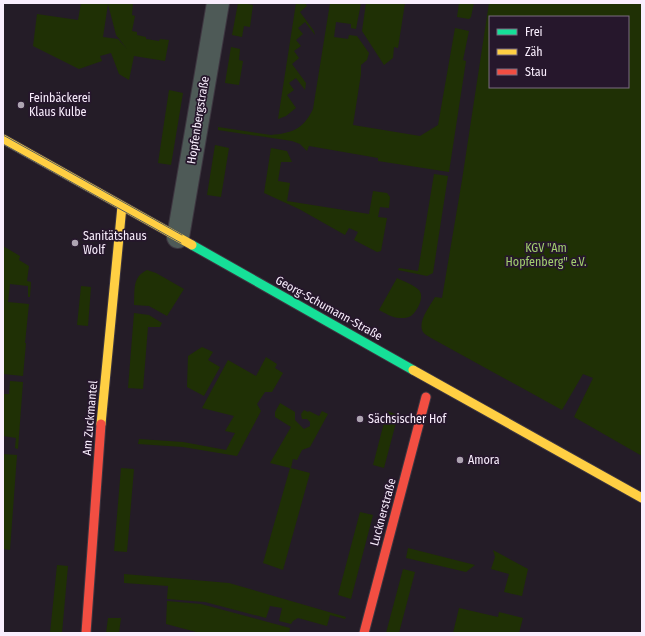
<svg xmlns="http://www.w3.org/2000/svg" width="645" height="636" font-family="'Fira Sans Condensed',sans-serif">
	<rect width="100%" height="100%" fill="#241c27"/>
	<path fill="#1f3005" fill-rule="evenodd" d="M81,3H133L132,15L135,16L132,31L137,32V35L146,37V39L159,41L160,39L169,40L165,61L134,56L129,80L119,74L111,53L100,56L102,61L79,69L33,46L37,14L78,20ZM108,4L116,35L127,49L118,39L103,37Z
		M238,3H248V4L253,5L250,27L244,26L242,37L232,35Z
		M296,3H305L307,6L300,12L314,31L315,35L305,22L298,28L303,34L296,40L301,46L294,51L299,58L292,64L306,83L305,90L296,78L289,83L294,90L287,95L296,108L286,116L278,119Z
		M330,3H361L356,29L351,28V24L336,22L334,37L348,39L349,35L357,36L369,53L367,60L361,65V74L353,125L420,136L438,125L455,28L469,31L463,60L466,61L449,172L378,161V158L309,146L307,151L300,144L292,141L218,130V127L271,135C291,133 303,130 313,109Z
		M366,3H405L398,48L394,47L393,58L384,65L362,31Z
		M459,3H474L471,17L469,19L457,17Z
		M489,3H642V456L574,417L593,378L583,374L562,410L431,338C429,336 425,335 423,332C417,322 430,306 435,297L442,298L462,180ZM490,17H628V87H490Z
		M231,47L240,49L239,60L243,61L239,85L225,83Z
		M169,90L183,93L171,165L158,163Z
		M215,145L229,148L221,197L207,195Z
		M271,148L287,151L292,162H281L278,181L290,183L287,201L369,214L373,191L387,193L390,197L389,208L380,207L378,217L387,218L381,251L377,252L354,240L358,232L349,228L345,235L299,209L264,193Z
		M434,174L448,176L433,273L427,276L398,270L399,268L418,271Z
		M3,246L20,256L19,260L29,266L27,281L31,282L30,297H28V286L10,284L8,302L29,304L25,343H26L23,376L3,374Z
		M147,270L156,273L184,289L167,316L149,306L134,305C135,290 132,277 147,270Z
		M397,278C403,281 414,285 419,290C425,297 417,313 409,317C407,318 402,318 400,318C392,318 385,313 379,310Z
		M81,286L91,287L88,326L77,325Z
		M134,313L149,315L162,323L160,327H148L143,389L128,388Z
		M202,347L213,352L208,360L220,367L204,396L187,387L188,356Z
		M266,357L277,364L275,368L283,373L272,392H265L257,404L261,411L237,456L183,447L138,444L139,439L183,442L226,450L235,433L225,431L234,416L202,408L228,360L256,376Z
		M10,381L23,382L18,449L15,448L16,438L3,436V394H9Z
		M280,403L295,412V420L304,429L310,426V422L307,419H302L301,414L304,410L308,412L309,411L319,416L322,411L328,414L310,447L302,450L297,460L293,459L291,468L310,473L283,570L263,563L290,468L270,463L291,427L275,417V412Z
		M387,411L398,415L384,468L373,465Z
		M3,454L17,455L10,550L4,549L3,564Z
		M121,468L134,469L127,552L114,551Z
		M360,512L373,515L351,599L338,595Z
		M408,548L475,565L466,572L406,558Z
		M493,550L528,569L522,596L504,592L509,574L491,569L495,557Z
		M57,565L68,566L62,633H50Z
		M403,569L415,572L399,633H386Z
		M124,574L229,583L346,617L345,619L330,615L327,626L298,618L293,621L291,624L279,621L282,608L270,606L266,618L205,602L167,599L168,586L124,583Z
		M167,601L201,604L290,628L289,633H200L166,624Z
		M459,608L498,617L499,612L523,618L519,633H453Z
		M108,618H121L119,633H106Z"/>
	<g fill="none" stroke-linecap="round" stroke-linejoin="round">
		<defs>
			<path id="street" d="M178,237L218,3"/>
			<path id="fast" d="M192,245L413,370"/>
			<path id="slow" d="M3,139L192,245
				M413,370L642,498
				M101,424L122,206"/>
			<path id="jam" d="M86,633L101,424
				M364,633L426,397"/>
		</defs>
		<use href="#street" stroke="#3d3640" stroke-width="24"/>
		<use href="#fast" stroke="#3d3640" stroke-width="11"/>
		<use href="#slow" stroke="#3d3640" stroke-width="11"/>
		<use href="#jam" stroke="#3d3640" stroke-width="11"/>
		<use href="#street" stroke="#4e5a57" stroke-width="22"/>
		<use href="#fast" stroke="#16e098" stroke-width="9"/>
		<use href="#slow" stroke="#ffcf43" stroke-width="9"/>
		<use href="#jam" stroke="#f24e42" stroke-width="9"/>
		<path stroke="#575d5d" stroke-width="1" d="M3,135L182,235
			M3,144L181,243"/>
	</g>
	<g fill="#aea4b2" stroke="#26172c" stroke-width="1.5">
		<circle cx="21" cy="105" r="4"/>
		<circle cx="75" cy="243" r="4"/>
		<circle cx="360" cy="419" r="4"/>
		<circle cx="460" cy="460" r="4"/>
	</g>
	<g text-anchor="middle" stroke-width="3.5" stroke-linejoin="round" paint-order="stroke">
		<g font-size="12" fill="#f9eefd" stroke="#26172c" text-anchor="start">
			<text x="29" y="102">Feinbäckerei<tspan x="29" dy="14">Klaus Kulbe</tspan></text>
			<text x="83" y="240">Sanitätshaus<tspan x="83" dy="14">Wolf</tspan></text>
			<text x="368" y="423">Sächsischer Hof</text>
			<text x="468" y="464">Amora</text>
		</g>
		<g font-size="12" fill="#f9eefd" stroke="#26172c">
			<text transform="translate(198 120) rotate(-81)" y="4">Hopfenbergstraße</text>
			<text transform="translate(329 308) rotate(29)" y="4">Georg-Schumann-Straße</text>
			<text transform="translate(90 418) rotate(-85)" y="4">Am Zuckmantel</text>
			<text transform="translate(383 512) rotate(-75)" y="4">Lucknerstraße</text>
		</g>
		<g font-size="12" fill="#a2cf6f" stroke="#26172c">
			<text x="546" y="252">KGV "Am<tspan x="546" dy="14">Hopfenberg" e.V.</tspan></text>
		</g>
	</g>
	<rect width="645" height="636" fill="none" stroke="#f9eefd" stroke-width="8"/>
	<rect x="489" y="16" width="140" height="72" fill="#26172c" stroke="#7a6d80"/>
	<rect x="497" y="29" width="20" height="6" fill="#16e098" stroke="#7a6d80"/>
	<text x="525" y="36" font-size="12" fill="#f9eefd">Frei</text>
	<rect x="497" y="49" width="20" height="6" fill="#ffcf43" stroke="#7a6d80"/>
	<text x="525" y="56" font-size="12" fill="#f9eefd">Zäh</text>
	<rect x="497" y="69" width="20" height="6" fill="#f24e42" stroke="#7a6d80"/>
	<text x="525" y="76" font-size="12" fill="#f9eefd">Stau</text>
</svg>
